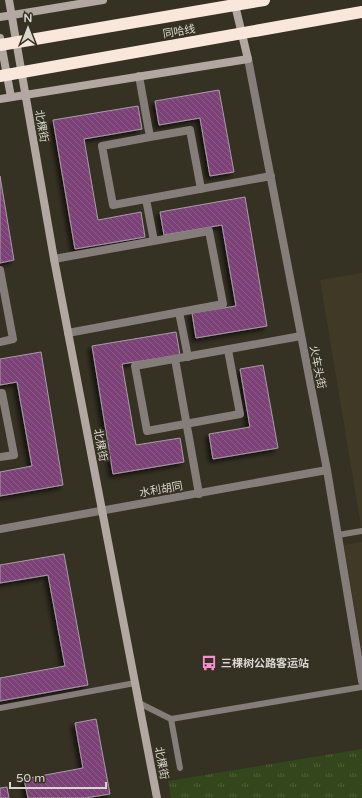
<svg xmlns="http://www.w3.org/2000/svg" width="362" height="798" font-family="'Varela Round','Noto Sans SC',sans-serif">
	<defs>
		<pattern id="grass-tufts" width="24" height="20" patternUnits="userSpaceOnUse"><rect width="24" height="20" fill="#34461b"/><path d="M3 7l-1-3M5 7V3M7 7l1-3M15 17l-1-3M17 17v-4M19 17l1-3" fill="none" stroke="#51603b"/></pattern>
		<pattern id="building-back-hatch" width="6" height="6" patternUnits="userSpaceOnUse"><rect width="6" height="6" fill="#7b4277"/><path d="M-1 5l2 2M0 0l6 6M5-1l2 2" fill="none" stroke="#8d5d89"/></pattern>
		<filter id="shadow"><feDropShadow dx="-3.5" dy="3.5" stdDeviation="2" flood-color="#0009"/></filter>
	</defs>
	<rect width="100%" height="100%" fill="#353123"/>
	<path fill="#403925" d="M362,273V532L320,280Z
		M362,542V653L344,545Z"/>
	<path fill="url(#grass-tufts)" d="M362,749V798H171L168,781Z"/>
	<path fill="url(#building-back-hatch)" stroke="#a99ba7" filter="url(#shadow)" d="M219,90L234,172L210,176L200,118L159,125L155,101Z
		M138,106L142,129L84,139L98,220L141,212L145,237L75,249L53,120Z
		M0,176L14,260L0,263Z
		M245,197L267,326L196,338L192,313L236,306L222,225L164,235L160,212Z
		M176,332L180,355L122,364L136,445L180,438L184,462L113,474L92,346Z
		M41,352L63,485L0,496V472L32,466L17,382L0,385V359Z
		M263,365L278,448L213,459L209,434L250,427L240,369Z
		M64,554L88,685L0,701V678L65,666L48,575L0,583V565Z
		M96,719L110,794L85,798H28L24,779L83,768L75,723Z
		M7,787L9,798H0V788Z"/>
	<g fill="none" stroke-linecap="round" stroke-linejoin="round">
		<path stroke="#847d79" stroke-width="6" d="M338,535L362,531
			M139,703L171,719L362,687
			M0,708L135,683
			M171,719L180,768"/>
		<path stroke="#847d79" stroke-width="8" d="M248,59L327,470L362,681
			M139,76L150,137L102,146L113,205L271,176
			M150,137L190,130L201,189
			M146,199L154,241
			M54,259L209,231L223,304L68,333
			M0,270L13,339L0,342
			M179,312L188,357
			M228,350L240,414L147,431L135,366L301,336
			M175,359L199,494
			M0,393H2L14,455L0,457
			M0,529L327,470"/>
		<path stroke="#b3a8a1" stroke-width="8" d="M9,0L54,259L157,798
			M0,17L103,0
			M0,38L11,97
			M0,99L248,59L234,1"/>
		<path stroke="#f9e7dc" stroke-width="12" d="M0,45L264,0
			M0,76L362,12"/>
	</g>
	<defs>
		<symbol id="bus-bare" viewBox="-9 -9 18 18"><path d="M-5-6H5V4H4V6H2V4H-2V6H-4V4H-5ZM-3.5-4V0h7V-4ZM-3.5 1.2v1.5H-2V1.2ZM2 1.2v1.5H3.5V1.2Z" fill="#f790cf" stroke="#353123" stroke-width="2.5" paint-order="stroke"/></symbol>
	</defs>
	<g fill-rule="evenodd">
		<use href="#bus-bare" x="198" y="652" width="22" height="22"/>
	</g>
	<g text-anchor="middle" stroke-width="4" stroke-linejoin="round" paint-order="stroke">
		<g font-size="11" fill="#d9d6ce" stroke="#353123">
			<text transform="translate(179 31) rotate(-10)" y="4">同哈线</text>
			<text transform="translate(42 126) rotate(80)" y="4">北棵街</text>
			<text transform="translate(318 367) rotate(79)" y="4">火车头街</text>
			<text transform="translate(101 445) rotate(79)" y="4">北棵街</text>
			<text transform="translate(161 489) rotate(-10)" y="4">水利胡同</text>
			<text transform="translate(162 763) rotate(79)" y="4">北棵街</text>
		</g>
		<g font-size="11" font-weight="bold" fill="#d9d6ce" stroke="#353123" text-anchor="start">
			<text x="221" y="667">三棵树公路客运站</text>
		</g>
	</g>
	<g transform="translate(28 28)" stroke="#353123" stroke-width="3" paint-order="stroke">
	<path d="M0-3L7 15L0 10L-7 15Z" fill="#d9d6ce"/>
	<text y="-6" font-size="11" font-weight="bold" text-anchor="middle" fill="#d9d6ce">N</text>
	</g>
	<path d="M10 782v6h96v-6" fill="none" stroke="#d9d6ce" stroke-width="2"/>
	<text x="16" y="782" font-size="12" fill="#d9d6ce" stroke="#353123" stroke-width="3" paint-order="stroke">50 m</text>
</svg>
